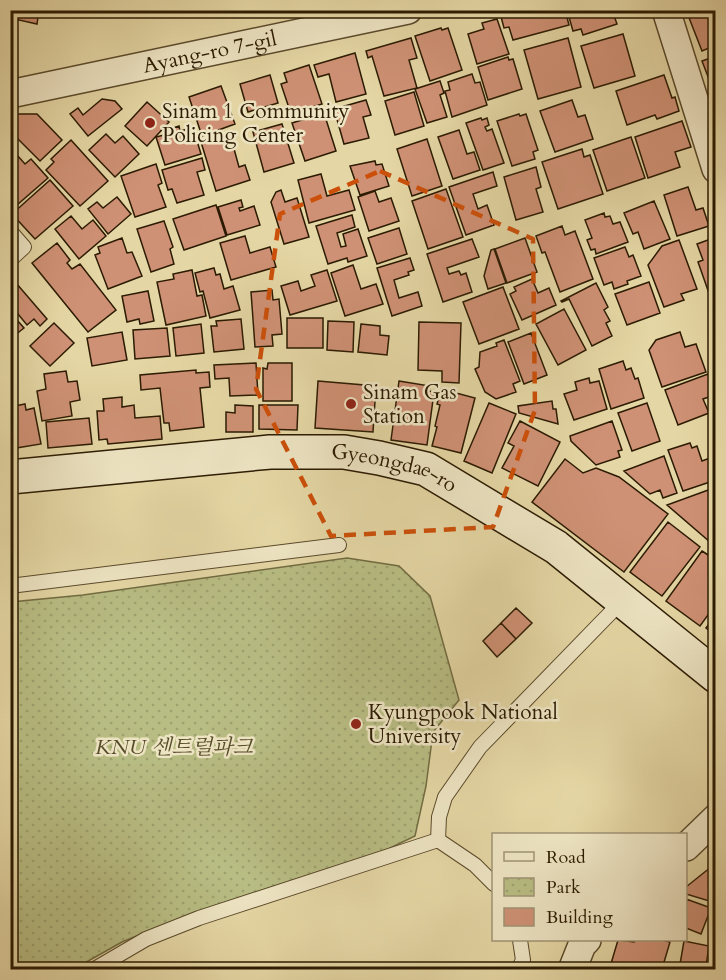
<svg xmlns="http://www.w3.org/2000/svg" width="726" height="980" font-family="Cardo,'Noto Serif KR',serif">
	<defs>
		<pattern id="park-dots" width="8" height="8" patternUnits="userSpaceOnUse" patternTransform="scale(1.5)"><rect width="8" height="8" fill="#b8bd83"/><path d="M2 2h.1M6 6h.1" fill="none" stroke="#9ea270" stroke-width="1.8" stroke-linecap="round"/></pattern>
	</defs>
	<rect width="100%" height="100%" fill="#e5d7a5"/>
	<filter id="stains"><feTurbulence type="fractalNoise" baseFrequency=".00333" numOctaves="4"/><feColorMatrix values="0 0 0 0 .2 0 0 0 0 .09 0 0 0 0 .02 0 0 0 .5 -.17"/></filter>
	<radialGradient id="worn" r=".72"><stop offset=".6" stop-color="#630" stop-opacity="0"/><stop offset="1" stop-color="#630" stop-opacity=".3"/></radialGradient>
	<path fill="url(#park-dots)" stroke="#726c42" stroke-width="1.5" d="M347,558L399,566L430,596L459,700L433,732L426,786L415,836L388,849L198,911L122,942L74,969L11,970V602L83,595Z"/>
	<path fill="#cf9175" stroke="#2b1b02" stroke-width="1.5" d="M10,10H39L37,24L10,18Z
		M510,10H565L569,25L513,40L509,27L504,28L500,13Z
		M567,10H612L617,24L583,35L581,29L573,31Z
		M686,10H716V45L702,51Z
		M497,19L509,54L477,64L468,34L484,29L482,23Z
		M441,28L442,30L448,28L462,70L430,81L415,36Z
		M623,34L635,76L594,88L581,46Z
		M411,38L417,58L409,60L417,88L384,96L372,56L368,58L366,51Z
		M568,38L581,87L538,99L524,50Z
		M355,53L366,94L336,102L329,74L318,77L314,65Z
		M716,56V94L715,95L702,61Z
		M508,57L509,60L513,59L522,89L488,100L478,67Z
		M309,65L322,104L291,114L281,84L287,82L284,73Z
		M472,74L475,83L480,82L487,105L452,117L445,91L450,90L448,82Z
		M270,75L278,103L248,112L240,84Z
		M664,75L672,98L675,97L679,111L657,119L655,115L627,125L616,91Z
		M440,81L444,93L440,95L447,117L427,123L415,89Z
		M221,86L235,124L202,136L189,97Z
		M414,92L424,126L395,135L385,101Z
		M102,99L115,101L122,109L88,136L70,114L78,108L83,115Z
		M366,100L371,115L363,117L369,138L344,144L334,109Z
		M572,100L578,117L585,115L593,139L555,152L540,111Z
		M147,102L169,122L147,146L125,126Z
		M324,113L336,151L305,161L292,123Z
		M16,114H37L62,140L40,161L10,131V116Z
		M519,114L520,116L526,114L538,150L533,152L535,159L512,166L497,121Z
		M481,118L482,120L487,118L489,125L485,127L487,131L492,129L504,163L483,170L466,123Z
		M682,121L691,147L675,152L680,167L648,178L635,137Z
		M282,124L294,163L264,172L253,132Z
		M179,126L180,131L193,128L201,154L165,165L156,137L168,134L167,130Z
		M459,130L467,154L474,152L480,170L453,179L438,137Z
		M106,134L115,143L123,136L139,154L115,177L89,150Z
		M224,135L225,140L231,138L239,167L245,165L250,180L216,191L201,142Z
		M631,137L645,178L607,191L593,150Z
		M427,139L442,186L412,196L397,149Z
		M71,140L108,181L80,206L46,170L54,162L51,159Z
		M582,149L584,157L590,155L603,194L558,209L542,162Z
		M17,155L25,164L31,159L48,178L10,211V161Z
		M202,158L205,170L197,172L204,195L177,203L172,189L168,190L162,170Z
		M375,161L376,165L382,164L389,186L360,195L350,166Z
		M156,164L162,183L158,185L166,207L135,217L121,176Z
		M536,167L541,187L536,189L543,212L516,220L504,177Z
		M493,172L497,186L473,194L478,209L487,205L494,225L466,235L449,187Z
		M321,174L327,196L349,190L355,210L309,223L298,180Z
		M50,180L73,206L35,239L12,214Z
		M688,187L696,210L703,208L709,226L677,236L664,195Z
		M446,189L463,237L428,249L412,201Z
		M281,190L285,202L297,198L309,237L284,244L271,202L276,192Z
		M375,191L379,202L391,198L399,221L369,231L358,197Z
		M117,197L131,214L108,234L88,209L97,202L103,208Z
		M241,200L243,207L239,208L240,211L254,206L260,225L227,235L218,207Z
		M654,201L670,239L644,249L638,232L633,234L624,213Z
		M216,205L226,236L184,250L173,219Z
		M604,213L605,217L610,216L613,224L620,222L628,242L596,254L595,249L591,250L587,240L592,238L585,220Z
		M352,215L355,227L337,233L341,247L346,246L343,234L358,229L367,256L348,262L347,258L328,264L316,226Z
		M71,216L82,229L93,220L106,236L79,259L55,229Z
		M164,221L173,247L170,249L174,264L151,272L137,229Z
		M562,226L565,235L575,231L593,279L560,292L545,252L542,253L536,236Z
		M399,228L407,254L377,264L368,238Z
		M245,236L250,253L270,247L276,267L231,280L220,243Z
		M716,237V297L711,299L698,262L703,260L697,244Z
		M122,238L127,253L132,252L142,276L108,289L95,255L100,253L98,247Z
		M525,238L537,272L507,283L495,249Z
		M472,239L479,257L447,268L449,274L459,271L461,275L466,273L472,292L443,302L427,254Z
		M679,240L697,289L681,294L684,300L664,307L648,265L662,246Z
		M57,243L70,260L67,263L72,269L80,264L116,310L88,332L32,263Z
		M625,247L629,257L633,255L641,276L627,281L628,284L614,289L612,282L604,285L594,258Z
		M494,249L506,283L488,289L484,276L491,250Z
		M410,258L414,270L408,272L409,275L394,280L399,298L418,292L422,306L392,316L377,268Z
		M353,265L361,289L376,284L383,304L345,316L331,273Z
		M214,268L216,275L220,274L224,289L233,286L240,310L210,318L203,291L200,292L195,273Z
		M192,270L197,296L202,295L206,316L166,325L157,282L174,279L173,274Z
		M327,270L337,301L290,315L281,286L298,281L301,291L315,286L311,275Z
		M10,276L47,319L40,326L34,319L27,325L18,314L12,318L10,317Z
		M532,279L538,293L549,288L556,305L522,320L510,294L516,291L514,287Z
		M649,282L660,313L627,325L615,294Z
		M596,283L608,307L604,310L610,321L606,323L612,336L592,346L569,299L562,302L561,301Z
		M503,287L519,329L479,344L463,302Z
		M272,290L273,300L279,299L282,334L272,335L273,346L255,347L251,292Z
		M148,291L154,321L140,324L139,319L127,322L122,296Z
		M564,309L586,350L558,365L536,324Z
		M287,318H323V348H287Z
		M16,319L24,328L10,339V325Z
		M241,319L244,349L214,352L211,326H217L216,321Z
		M328,321L354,322L353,352L327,350Z
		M419,322L461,323L459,383L442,382V371L418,370Z
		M54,323L74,343L50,366L30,346Z
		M201,324L204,353L176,356L173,328Z
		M361,324L380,326V335L389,336L387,355L358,352Z
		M167,328L170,356L135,359L133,330Z
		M122,332L127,360L92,366L87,338Z
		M680,332L685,347L696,344L706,372L662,387L649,350L656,340Z
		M531,333L547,375L524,384L508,342Z
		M504,340L520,381L513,384L516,392L496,399L485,392L475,369L479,367L480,352L497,346L496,343Z
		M623,361L626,370L631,368L635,379L638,378L644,398L611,409L599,369Z
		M256,363L258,395L230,396L229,378L215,379L214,365Z
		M268,363H292V401H263V368L267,369Z
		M196,370V373L209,372L210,387L200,388L204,427L170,431L169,423H164L160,388L141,390L140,375Z
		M66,371L68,382L77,381L80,400L70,402L72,416L42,421L37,391L46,389L44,374Z
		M708,374L715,395L703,399L709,413L678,425L665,390Z
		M589,378L590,383L599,381L607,409L574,420L564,394L577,390L575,382Z
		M318,381L376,386L373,432L315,428Z
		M399,381L430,386L429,391L434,392L427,445L391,440Z
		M441,389L475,398L461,453L432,446L437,427L435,426L440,405L437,404Z
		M122,397V407L134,405L135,418L160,416L162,439L108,444L107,439L99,440L97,411H104L103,399Z
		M552,401L553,409H556L558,424L519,413L518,406Z
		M489,403L516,414L492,473L464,461Z
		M647,403L660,441L632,451L618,413Z
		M25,404L26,410L34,408L41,444L10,449V407Z
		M235,405L253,406V432H226V412L235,413Z
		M259,405H298L297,430L259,429Z
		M89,418L92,444L48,448L46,422Z
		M520,421L560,442L538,486L502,468L514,446L508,443Z
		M612,421L622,450L618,451L620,457L596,465L571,441L570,436Z
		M690,443L692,448L697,446L702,461L710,458L716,480L683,491L668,450Z
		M664,456L677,493L663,498L660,490L650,494L624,471Z
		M565,459L583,473L596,468L619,477L668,514L624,572L532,502Z
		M711,489L716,501V536L710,542L667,505Z
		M668,522L700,547L662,596L630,572Z
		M702,551L716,560V604L700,626L666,601Z
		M516,608L532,623L516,639L501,623Z
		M713,619L716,621V639L712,636L713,634L706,628Z
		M501,623L516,639L497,657L483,641Z
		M716,863V903L686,894V887Z
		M686,899L711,908L701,934L686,928Z
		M618,940L634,942V940H662L670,942L662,969L650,966L649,970H619L610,967Z
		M684,941L709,946L706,966L715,970H679Z"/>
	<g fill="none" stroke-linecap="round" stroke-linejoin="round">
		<defs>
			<path id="lane" d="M10,231L24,247L10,260
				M10,586L339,545
				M438,840L475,865L494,884
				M93,970L146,939L199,918L438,840L439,817L445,797L480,747L622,601
				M518,970L523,960L520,940"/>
			<g id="street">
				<path d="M666,10L716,169"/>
				<path id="s1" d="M10,94L408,10"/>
				<path d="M686,847L716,818"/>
				<path d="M572,970L582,945L587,940"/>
			</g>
			<g id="secondary">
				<path id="s2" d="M10,477L270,452H344L379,458L426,469L556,547L716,676"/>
			</g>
		</defs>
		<use href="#lane" stroke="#5a4a2b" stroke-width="16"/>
		<use href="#street" stroke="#5a4a2b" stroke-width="30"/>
		<use href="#secondary" stroke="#2b1b02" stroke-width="36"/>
		<use href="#lane" stroke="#eee5c4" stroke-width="14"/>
		<use href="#street" stroke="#eee5c4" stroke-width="27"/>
		<use href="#secondary" stroke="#eee5c4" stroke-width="33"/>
	</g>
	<path fill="none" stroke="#cc500a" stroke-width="4.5" stroke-dasharray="12 8" stroke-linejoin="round" d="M380,171L533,239L535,410L493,527L331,536L256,389L280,214Z"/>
	<g fill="#8f2418" stroke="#eee5c4" stroke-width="2">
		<circle cx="150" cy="123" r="6"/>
		<circle cx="351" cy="404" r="6"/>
		<circle cx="356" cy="724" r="6"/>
	</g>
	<g text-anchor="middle" stroke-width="5" stroke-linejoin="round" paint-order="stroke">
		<g font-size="21" fill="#2b1b02" stroke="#eee5c4">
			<text dy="7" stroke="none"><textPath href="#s1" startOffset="204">Ayang-ro 7-gil</textPath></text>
			<text dy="7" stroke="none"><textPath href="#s2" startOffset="388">Gyeongdae-ro</textPath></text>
		</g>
		<g font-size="21" fill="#2b1b02" stroke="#eee5c4" text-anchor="start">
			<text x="162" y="118">Sinam 1 Community<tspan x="162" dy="24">Policing Center</tspan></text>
			<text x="363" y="399">Sinam Gas<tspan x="363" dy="24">Station</tspan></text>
			<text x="368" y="719">Kyungpook National<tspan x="368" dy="24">University</tspan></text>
		</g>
		<g font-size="21" font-style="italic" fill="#554c29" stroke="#eee5c4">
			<text x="174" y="754">KNU 센트럴파크</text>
		</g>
	</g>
	<rect width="726" height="980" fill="none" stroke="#e5d7a5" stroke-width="36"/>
	<rect x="12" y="12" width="702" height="956" fill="none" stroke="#2b1b02" stroke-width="3"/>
	<rect x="18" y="18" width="690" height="944" fill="none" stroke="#2b1b02" stroke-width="1.5"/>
	<rect x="492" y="833" width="195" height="108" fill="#eee5c4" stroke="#a09476" stroke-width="1.5"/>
	<rect x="504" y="852" width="30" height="9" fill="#eee5c4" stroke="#a09476" stroke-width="1.5"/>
	<text x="546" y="863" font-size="18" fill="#2b1b02">Road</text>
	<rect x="504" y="878" width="30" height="18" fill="url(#park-dots)" stroke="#a09476" stroke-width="1.5"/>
	<text x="546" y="893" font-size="18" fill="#2b1b02">Park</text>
	<rect x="504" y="908" width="30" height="18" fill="#cf9175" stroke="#a09476" stroke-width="1.5"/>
	<text x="546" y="923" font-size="18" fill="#2b1b02">Building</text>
	<rect width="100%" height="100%" filter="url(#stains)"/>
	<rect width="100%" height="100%" fill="url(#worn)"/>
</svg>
